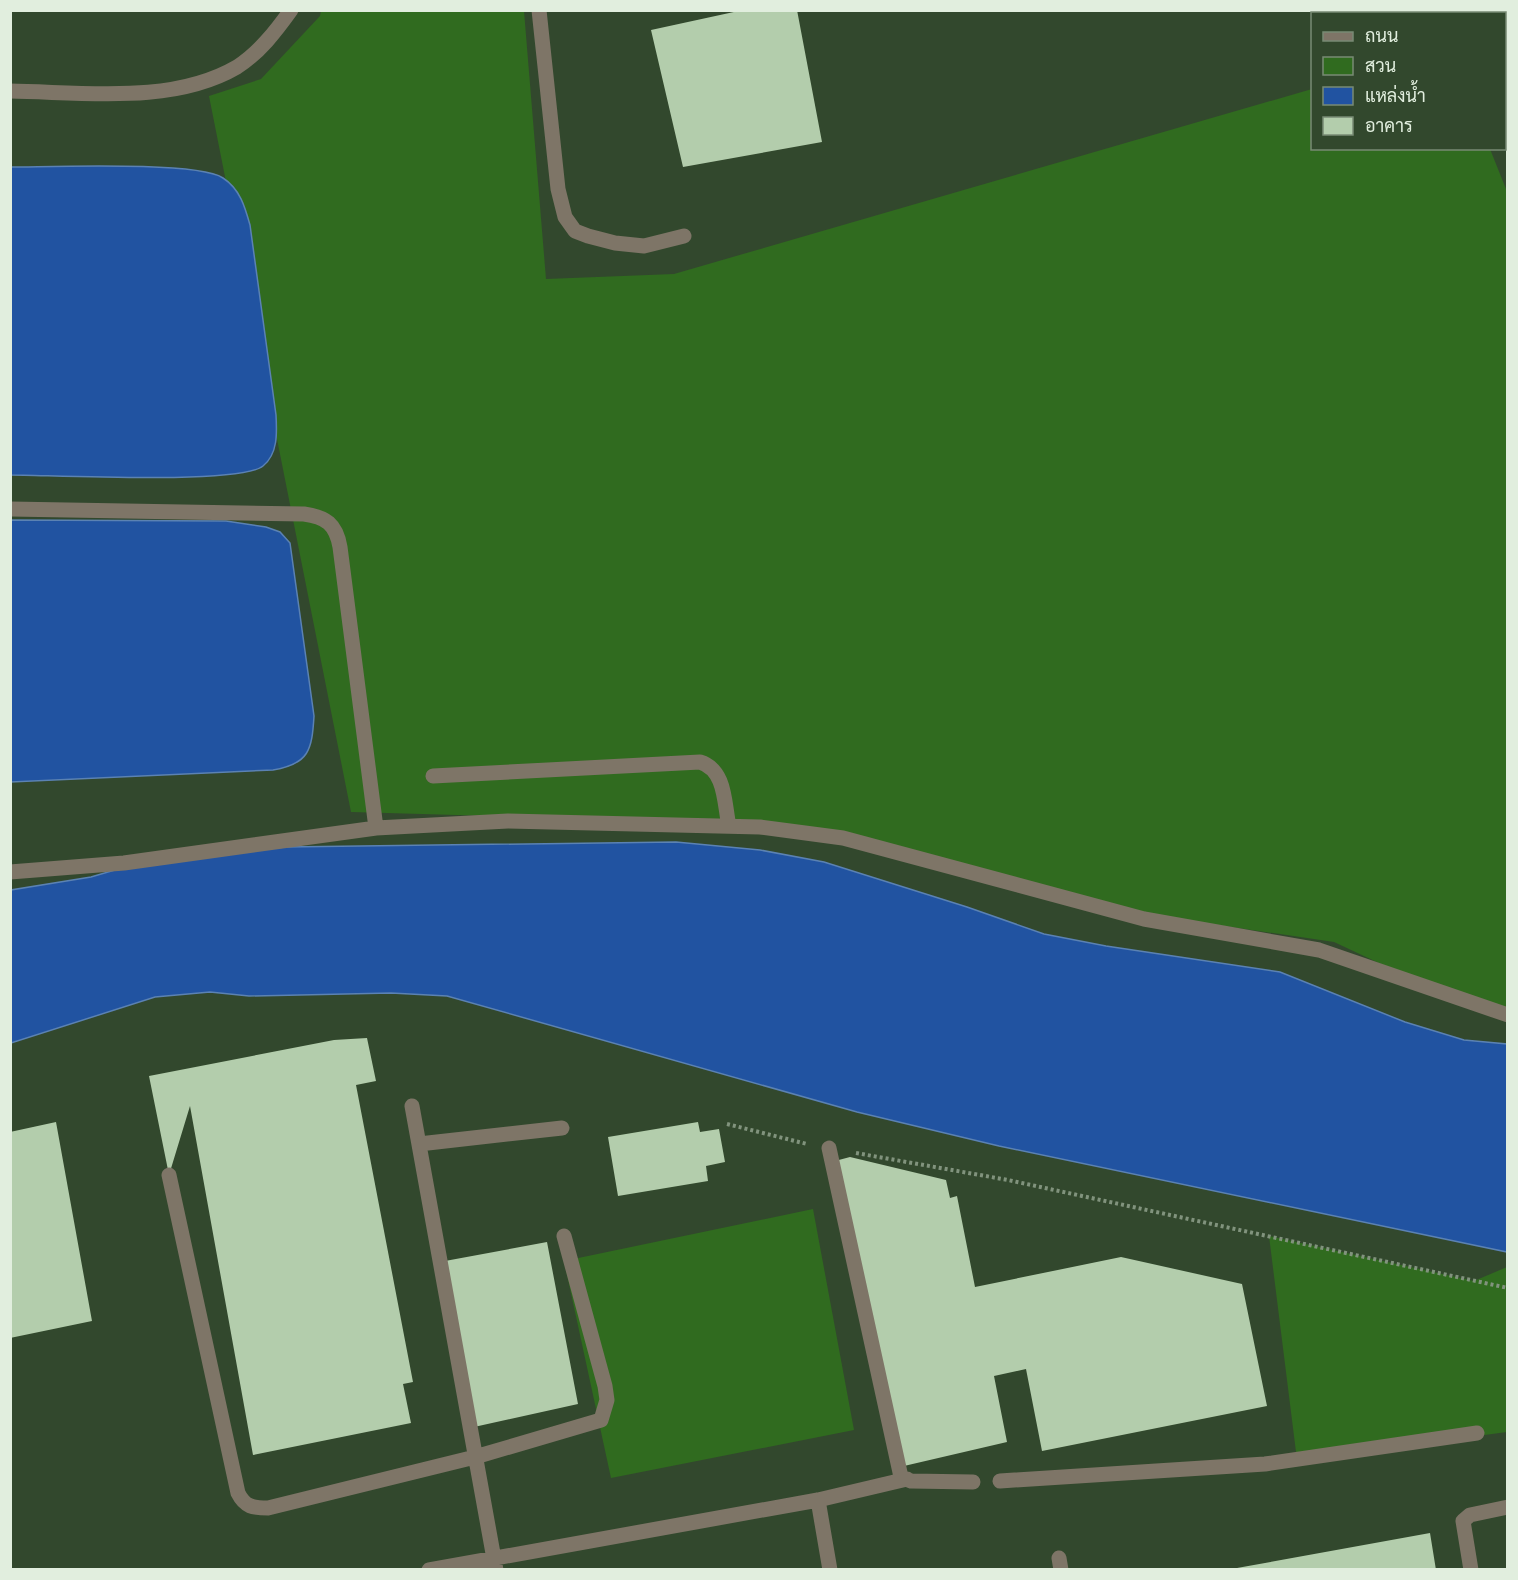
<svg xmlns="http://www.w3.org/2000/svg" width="1518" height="1580" font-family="'Alegreya Sans',Sarabun,sans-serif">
	<rect width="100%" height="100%" fill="#32482d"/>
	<path fill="#306b1f" d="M321,11H524L546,279L674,274L1312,89V148L1490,149L1508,194L1507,1019L1492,1016L1334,942L1082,905L784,824L351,812L209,96L261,79L320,16Z
		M813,1209L854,1430L611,1478L564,1261Z
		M1269,1236L1474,1281L1507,1267V1432L1297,1460Z"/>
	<path fill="#2153a1" stroke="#5b82b3" stroke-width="1.5" d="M11,167C49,167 197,161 223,178C240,189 245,207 250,225L276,415C277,433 278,454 263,466C240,485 50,475 11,475Z
		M11,520L226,521L266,527L280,532L290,543L314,716C312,750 309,764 273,770L11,782Z
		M676,842L760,850L824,862L967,907L1044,934L1106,946L1280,972L1405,1022L1464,1040L1507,1044V1252L999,1146L857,1112L447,996L391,993L249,996L210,992L155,997L11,1043V890L91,877L142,862L285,847Z"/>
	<path fill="#b3cdac" d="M743,10H797L822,142L683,167L651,30Z
		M367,1038L376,1081L356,1085L413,1382L403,1384L411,1423L253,1455L190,1106L169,1175L149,1076L334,1040Z
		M56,1122L92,1321L10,1338V1132Z
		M698,1122L700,1132L719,1129L725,1162L706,1166L708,1181L618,1196L608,1137Z
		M850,1157L946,1180L950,1198L957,1196L975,1287L1121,1257L1242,1284L1267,1406L1042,1451L1026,1369L994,1376L1007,1442L904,1466L835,1161Z
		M547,1242L578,1404L474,1427L445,1261Z
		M1430,1533L1436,1570H1238L1237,1568Z"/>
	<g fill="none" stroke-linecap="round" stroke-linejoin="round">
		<path stroke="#81937d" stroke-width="4" stroke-dasharray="3 3" stroke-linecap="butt" d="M727,1124L807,1144
			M856,1153L1008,1180L1508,1288"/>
		<path stroke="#7e7567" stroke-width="15" d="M539,10L558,189L565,217L575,231L588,236L615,243L644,246L684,236
			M10,509L304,514C326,517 336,524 340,547L376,828
			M433,776L700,762C726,770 724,803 729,826
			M10,872L124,863L376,828L508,821L760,827L843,838L1144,919L1319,950L1508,1015
			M412,1106L496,1570
			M419,1144L562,1128
			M829,1148L901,1477L911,1481L973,1482
			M169,1175L238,1493C245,1507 253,1508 268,1508L475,1457L601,1420L607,1400L605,1386L564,1236
			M1000,1481L1265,1464L1477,1433
			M818,1500L830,1570
			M1059,1558L1061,1570
			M429,1570L818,1500L907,1479
			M1471,1570L1463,1521L1470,1515L1508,1507"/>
		<path stroke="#7e7567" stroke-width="15" d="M10,91C83,92 172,105 237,67C259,53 276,31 291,10"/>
	</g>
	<rect width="1518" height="1580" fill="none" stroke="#e1eede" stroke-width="24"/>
	<rect x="1311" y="12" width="195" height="138" fill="#32482d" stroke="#788a74" stroke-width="1.5"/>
	<rect x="1323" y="32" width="30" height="9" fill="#7e7567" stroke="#788a74" stroke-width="1.5"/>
	<text x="1365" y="42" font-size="18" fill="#e1eede">ถนน</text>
	<rect x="1323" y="57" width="30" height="18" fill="#306b1f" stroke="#788a74" stroke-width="1.5"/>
	<text x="1365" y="72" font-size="18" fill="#e1eede">สวน</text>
	<rect x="1323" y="87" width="30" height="18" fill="#2153a1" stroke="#788a74" stroke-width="1.5"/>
	<text x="1365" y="102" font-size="18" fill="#e1eede">แหล่งน้ำ</text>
	<rect x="1323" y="117" width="30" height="18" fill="#b3cdac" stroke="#788a74" stroke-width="1.5"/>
	<text x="1365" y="132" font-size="18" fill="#e1eede">อาคาร</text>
</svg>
